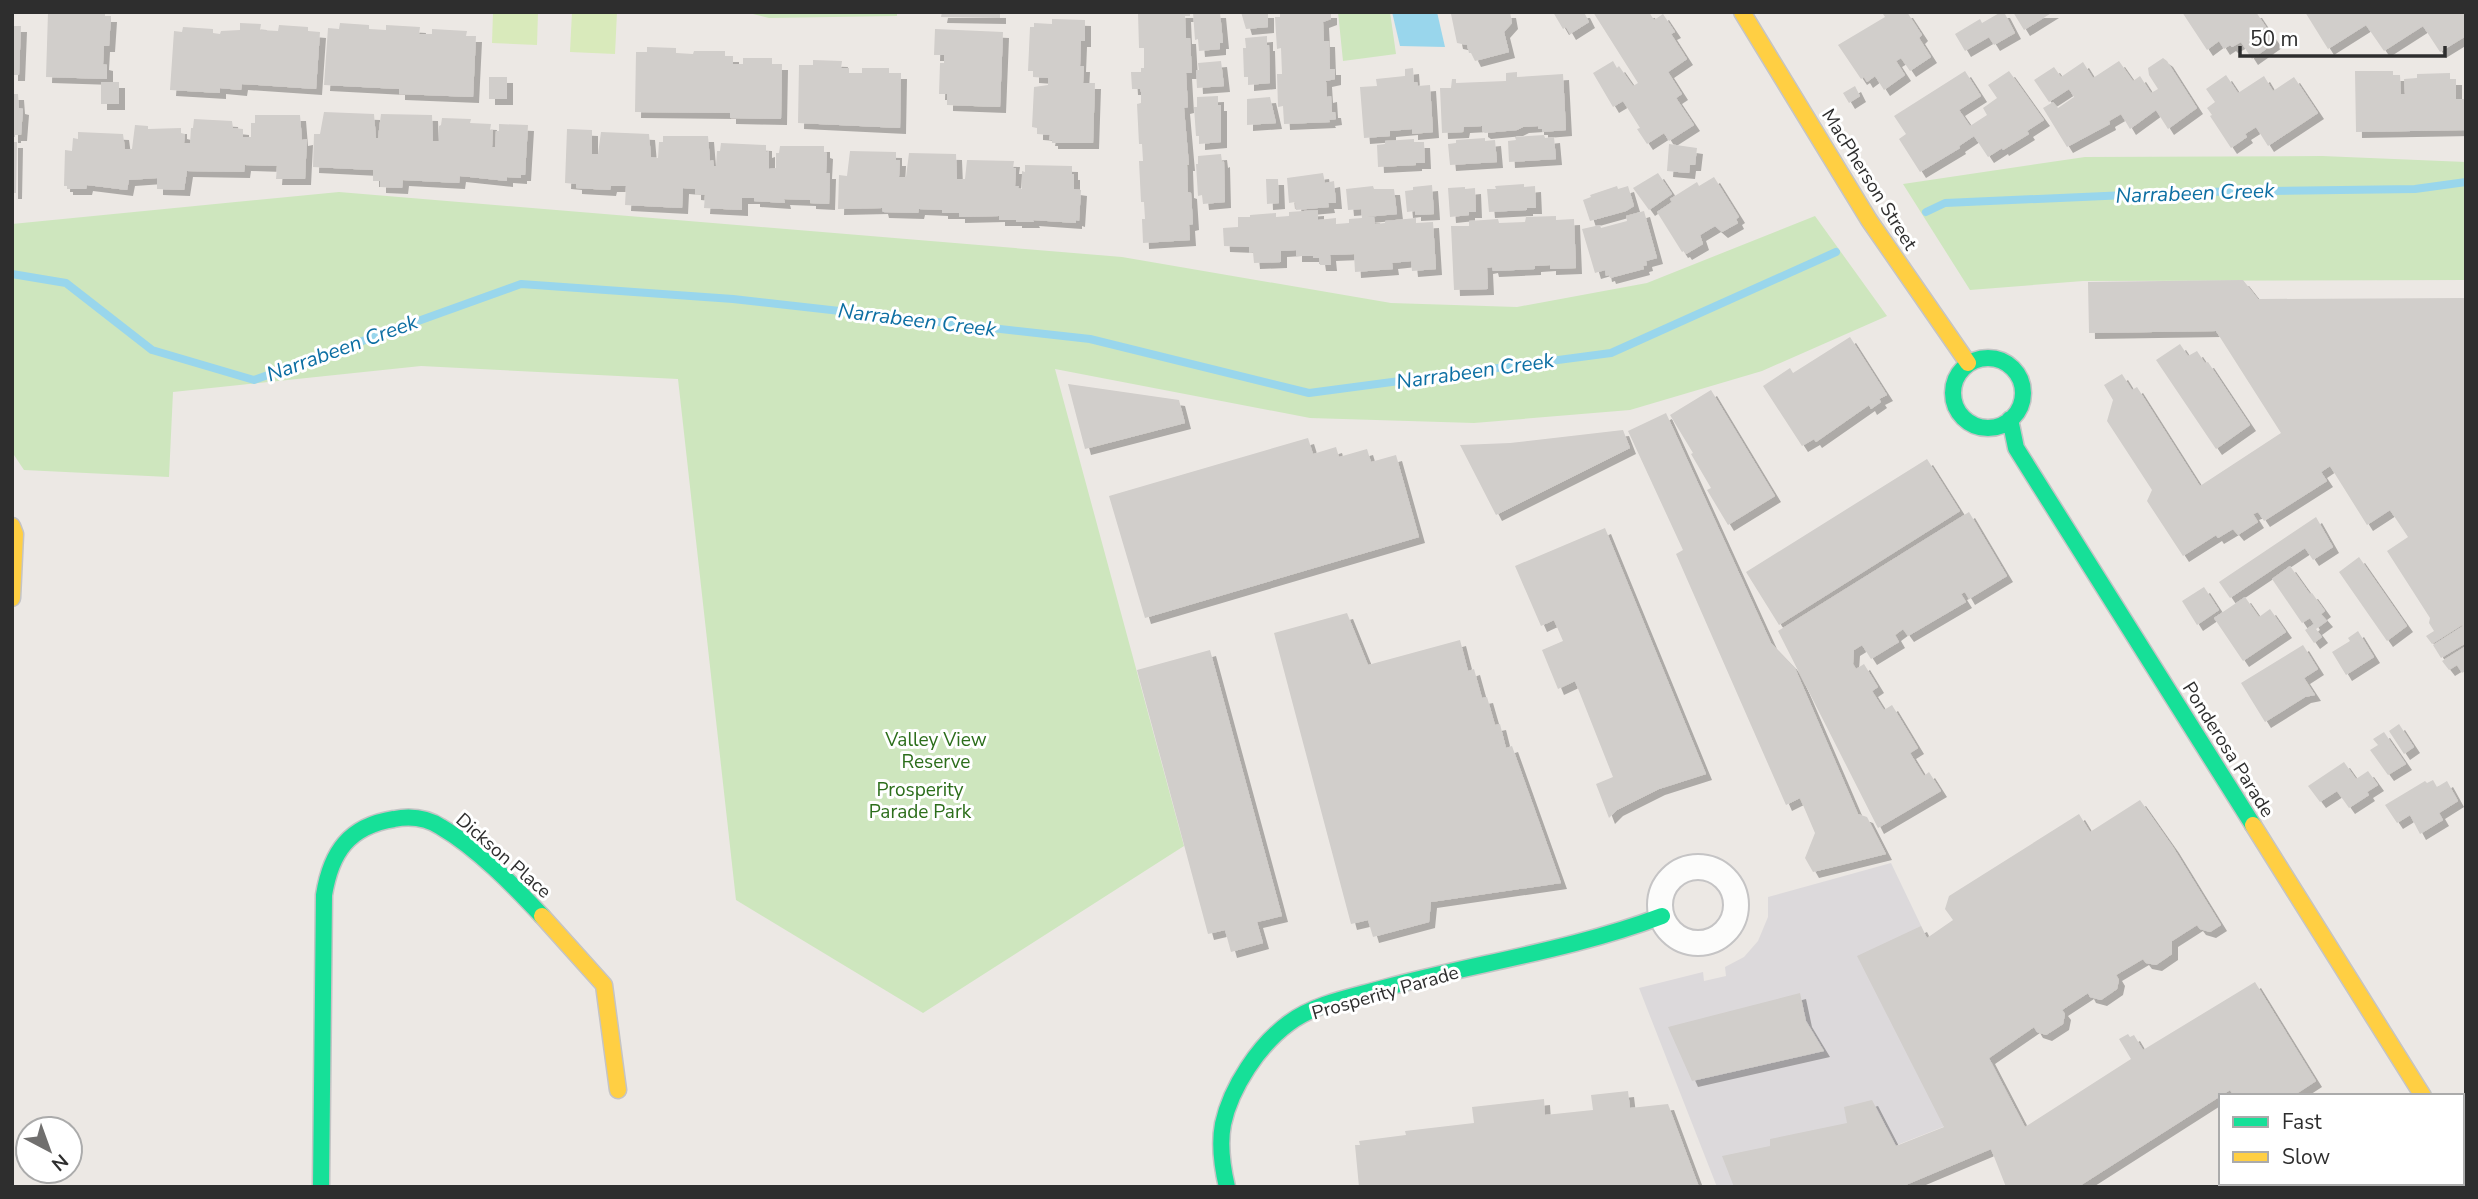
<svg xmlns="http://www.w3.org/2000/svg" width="2478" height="1199" font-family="'Nunito Sans',sans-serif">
	<defs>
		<filter id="shadow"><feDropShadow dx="6" dy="6" stdDeviation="0" flood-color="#0004"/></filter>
	</defs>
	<rect width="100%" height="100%" fill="#ece8e4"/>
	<path fill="#dcd9db" d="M1891,863L1927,938L2011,1100L1791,1187H1717L1639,988L1703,972L1704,981L1726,976L1725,967L1744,957L1758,941L1768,917V897Z"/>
	<path fill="#cee6be" d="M745,12H897V16L769,18Z
		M1338,12H1390L1396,54L1343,61Z
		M2322,156L2466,162V280L2083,281L1970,290L1903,184L2085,157Z
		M339,192L1122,257L1391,303L1517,307L1647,283L1815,216L1887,316L1762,371L1630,410L1474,423L1310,418L1055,369L1184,846L923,1013L736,900L678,379L421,366L173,392L169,477L24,470L12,452V224Z"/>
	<path fill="#d9eabb" d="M493,12H538L537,45L492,43Z
		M572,12H617L615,54L570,52Z"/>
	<path fill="#99d6ec" d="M1392,12H1437L1445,47L1400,46Z"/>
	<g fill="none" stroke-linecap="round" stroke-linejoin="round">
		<path stroke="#99d6ec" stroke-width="8" d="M1926,212L1945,203L2194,192L2415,189L2466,182
			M12,274L66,283L152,350L254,380L521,284L733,299L1090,339L1309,393L1611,353L1836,252"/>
	</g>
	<path fill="#d1cecb" filter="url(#shadow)" d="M48,12H105V16H111L109,46H104L103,64L107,65V79L46,77Z
		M942,12H1000V18L941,17Z
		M1138,12H1190V16H1185L1186,38H1190L1192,73H1186L1188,107L1184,108L1189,165H1187L1188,192L1191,193L1193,224L1189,225L1190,240L1143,243L1142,219H1145L1144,202H1141L1139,161H1143L1142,144H1139L1137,104L1141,103V92L1140,89H1132L1131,72H1141V68H1144V48H1139Z
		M1193,12H1220L1223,43H1220V49L1199,51L1198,39L1195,40Z
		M1241,12H1268V27L1246,29Z
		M1280,12H1331V19L1323,22L1324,41H1329L1330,69H1335V79L1326,81L1327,97L1331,96L1332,112H1335L1336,119L1329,120L1330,122L1284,124L1283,106L1278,107L1277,74H1282L1281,48L1277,49L1275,17H1280Z
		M1458,12H1510L1512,23L1504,32L1509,52L1475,61L1471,53H1469L1467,45L1457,43L1451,14Z
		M1553,12H1584L1589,22L1570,34L1566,27L1563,29Z
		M1593,12H1649L1654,20L1663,14L1675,32L1671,34L1687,59L1668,72L1682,94L1676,98L1694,125L1669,141L1664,133L1647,144L1637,129L1640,128L1623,101L1613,107L1593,73L1613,61L1617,68L1619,66L1633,86L1638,83Z
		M1886,12H1907L1922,35L1919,38L1931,57L1910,71L1901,58L1896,61L1905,75L1884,90L1875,76L1867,82L1864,77L1861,79L1838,45L1885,17L1883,14Z
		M2001,12H2004L2015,33L1994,45L1989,37L1965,51L1955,34L1980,19L1982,23Z
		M2013,12H2053L2024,30Z
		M2182,12H2256L2276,42L2252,59L2241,42L2232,47L2230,45L2224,49L2219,41L2207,50Z
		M2305,12H2466V36L2440,52L2423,26L2384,51L2366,25L2328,49Z
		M1052,19L1085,20V41H1081L1080,66H1084L1083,83H1095L1093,143H1052V140H1049L1050,135L1037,134V128L1032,127L1034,87L1048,85V78L1033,77V71H1028L1030,27H1034V23L1052,24Z
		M240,23L261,24L260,30L278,31L279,25L308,27V31L320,32L316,89L242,84L241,90L220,88V93L170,90L174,31L182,32L183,27L213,29V33L220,34L221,31L240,30Z
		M340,23L369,25V29L386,30V25L420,27L419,34H432V29L467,31L466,36H476L473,97L399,94V89L324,85L328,28L339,29Z
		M12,26H21L19,75H12Z
		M935,29L1003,32L1000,107L947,105V94H939L940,63H944V55H934Z
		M1267,36V45H1269L1270,83L1248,85V77H1244L1243,48H1246L1245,38Z
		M647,47L676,48V53L693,54L694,51H725V56H733V64H743V58H772V64H782L781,119L730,118V113L635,112L636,52H647Z
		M2163,58L2167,61L2197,108L2168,129L2156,110L2130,129L2121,114L2109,121L2110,124L2067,147L2043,108L2053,102L2058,108L2074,97L2069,89L2049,102L2034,80L2054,67L2061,77L2083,62L2093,78L2119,61L2133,81L2140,76L2151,93L2158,89L2149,75L2148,68Z
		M813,60L842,61L841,68H849V73H862V68H889V73H901L900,128L798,123L799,65H813Z
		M1221,61L1224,86L1197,88L1196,70H1199L1198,63Z
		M1413,68L1414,82H1417L1418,86L1430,85L1433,132L1412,134V129L1390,131V136L1364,138L1360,87L1377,86L1376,79L1405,76V69Z
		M1965,71L1981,96L1959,110L1970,126L1987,115L1983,108L1997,98L1988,85L2009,71L2044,120L2027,131L2029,134L2003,150L2002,148L1988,157L1974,136L1959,146L1960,148L1920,172L1899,139L1906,134L1894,116Z
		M2355,71H2393V75H2400L2401,94H2405L2404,79L2417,78V74L2450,73V79H2456V99H2466V130L2356,132Z
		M1517,72V77L1563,74L1566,130L1542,132V129H1538V126L1523,127L1517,130L1485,133L1482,131V126L1464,127L1463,132L1442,133L1440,88H1451L1452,79H1456V83L1506,81V73Z
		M2226,75L2238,93L2264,76L2273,91L2294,77L2318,113L2268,146L2256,127L2245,134L2247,137L2231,148L2210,116L2212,115L2207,108L2215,102L2206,89Z
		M489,77H507V99H489Z
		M101,82H119V104H101Z
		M1855,86L1860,96L1849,103L1843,93Z
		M12,94H18L19,108L23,109L21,135H15V137H12Z
		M1218,96V105H1221V142L1199,144V136H1196L1194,107H1197V97Z
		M1270,97L1276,123L1247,125V99Z
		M324,112L374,114L376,138H378L381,114L432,115L433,141H439V126L441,125L442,118L471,119L470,123L491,124L490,130H493L492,147H495L496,131H499V124L528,125L525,175H521V178L507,177V181L460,176L459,183L403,180L402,188L380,187V181H373V170L313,167L314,134H320Z
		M255,115H300L302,140L307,139L305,179H276L277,166L245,165L244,172L187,171L184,190L157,189V178L129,180L127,190L87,185L86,189H67V186H64L65,150L72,151L73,138L78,139V132L123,134L125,149H132L135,125L148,126V129L181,128V133L185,134L184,143H190L191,128H193L194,119L232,121L233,128L243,129V137H251V123H255Z
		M567,129L592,130V154H598L601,132L649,134L651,157L658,158L659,142H663V136H708L710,161L713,160L714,166H716L717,151H720L721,143L766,145V152L769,151V169L776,168V153H779L780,146H824V152L827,153L826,173H830L829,204L810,203V200L784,199L785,203L754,201V198H742V210L704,208L705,195L695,194V189L683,188L682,208L625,205L626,186H611L610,190L576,188V184L565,183Z
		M1544,135L1545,138L1554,137L1556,159L1509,162L1508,141L1516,140L1515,137Z
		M1485,138V141L1495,140L1497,162L1450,165L1448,144L1456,143V140Z
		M1414,139V142H1424L1425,163H1416V165L1378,167L1377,145L1385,144V141Z
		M12,142H17L16,193H12Z
		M1669,144L1697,148L1695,165H1690L1689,173L1667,171Z
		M850,151L896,152V160H900L899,177H906L909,153L956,154L957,179H965L967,160L1014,161L1013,168H1016L1015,186H1019L1018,188L1022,189V171L1025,172V165L1072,166V174H1074V189L1081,190L1079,221L1076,220V223L1033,220L1034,222H1016V220H999V216L959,217V213H942V210L919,209L918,213L883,212L882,208L838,209L839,175L847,176Z
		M1221,154L1222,162L1224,161L1225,202L1203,204L1202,195L1198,196L1196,164H1198V156Z
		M1323,173L1325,183L1334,181L1336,203H1328L1329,207L1296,210L1295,202L1289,203L1287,178Z
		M1658,173L1672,194L1649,210L1633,188Z
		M1714,177L1739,217L1736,219L1738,223L1722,232L1715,226L1700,235L1703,244L1686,254L1684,251L1682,252L1657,212L1672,202L1670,199L1697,182L1699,186Z
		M1266,179H1278L1279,203L1267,204Z
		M1524,184V187L1535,186L1536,208H1527V210L1489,212L1487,189H1496L1495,186Z
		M1432,185L1434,214L1415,215V211L1407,212L1405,191L1413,190V187Z
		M1373,186L1374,189H1394L1397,214L1366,217H1374L1375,224L1385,223V221L1416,218V223L1433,222L1436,269L1412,271L1411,261L1392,263L1393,269L1355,272L1354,254L1330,255L1331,265H1320L1319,258H1313V256H1296V250L1281,251V262L1254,263L1253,252L1249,253V247L1224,246L1223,228L1238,227V217H1250V215L1276,213V217L1289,216V212L1318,210V220L1336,218V224L1349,223V219L1362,218L1361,209L1348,210L1346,189Z
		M1617,186L1618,189L1628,186L1634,206L1626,211L1590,221L1583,200L1591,197L1590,195Z
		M1465,187V189L1475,188L1476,212H1469V215L1450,217L1448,188Z
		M1644,211L1657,258L1646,261L1647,265L1643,266L1644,269L1610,278L1609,275L1606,276L1605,270L1595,273L1582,229L1600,225L1601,228L1627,221L1626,216Z
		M1556,216V220L1574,219L1576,268L1550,269V265L1535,266V269L1493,271L1492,267L1487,268L1488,289L1454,290L1451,226H1469V221L1498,219L1499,223L1525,222L1526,217Z
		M2243,280L2258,299L2466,298V330L2464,331L2466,334V643L2441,658L2433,645L2463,626L2462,625L2432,644L2426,636L2434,631L2429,623L2430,618L2387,551L2408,537L2390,510L2367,525L2330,466L2321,472L2327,481L2264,521L2258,512L2253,514L2258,522L2238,535L2233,529L2218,538L2216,535L2183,556L2147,501L2152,490L2107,421L2113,400L2104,385L2122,374L2132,390L2137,387L2200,486L2281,433L2216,331L2089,333L2088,282Z
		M1850,337L1887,395L1879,399L1881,402L1871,409L1869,405L1816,442L1814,439L1802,446L1763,386L1790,368L1793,373Z
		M2180,344L2188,356L2197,351L2205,363L2208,362L2250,425L2216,449L2156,360Z
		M1068,384L1179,400L1185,423L1085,449Z
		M1711,390L1775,496L1728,525L1707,490L1711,488L1691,454L1693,453L1670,415Z
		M1666,413L1771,643L1795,668L1858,814L1867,817L1886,854L1813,872L1805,858L1815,833L1800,798L1786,805L1676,554L1683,550L1628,431Z
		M1623,430L1630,448L1496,515L1460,445L1510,443Z
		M1308,438L1313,454L1336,447L1339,457L1367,449L1371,462L1396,455L1419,537L1145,618L1109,496Z
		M1927,459L1960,511L1779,625L1746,572Z
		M1969,512L2007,576L1969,599L1965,592L1961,594L1966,602L1908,636L1903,629L1895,635L1899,642L1871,659L1862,645L1854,650L1853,664L1856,669L1864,664L1878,687L1872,691L1884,710L1892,705L1918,748L1910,753L1924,776L1929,772L1941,791L1878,828L1778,631Z
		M2316,517L2333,547L2313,560L2305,548L2230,598L2219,582Z
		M1605,528L1706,774L1659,789L1617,810L1609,818L1596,784L1613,777L1575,681L1558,689L1542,650L1563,641L1554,620L1541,626L1515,566Z
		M2359,557L2407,626L2387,641L2339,572Z
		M2290,566L2310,594L2312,593L2325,611L2321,614L2327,621L2316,629L2322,637L2314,643L2305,630L2314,624L2310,618L2302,623L2272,579Z
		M2204,587L2219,610L2197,625L2182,601Z
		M2245,597L2259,617L2270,609L2286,632L2243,661L2214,618Z
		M1347,613L1368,665L1460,640L1468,671L1474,669L1482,698L1487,697L1495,725L1500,724L1506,748L1512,746L1561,883L1431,902L1429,922L1373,937L1368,920L1351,924L1274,633Z
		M2358,631L2374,657L2346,675L2332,652L2350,641L2348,638Z
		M2303,645L2318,669L2304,678L2315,695L2305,697L2265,722L2241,683Z
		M2466,646V670L2462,673L2457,665L2449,670L2442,661Z
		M1210,650L1282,916L1257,922L1263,943L1231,952L1225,930L1208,934L1137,670Z
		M2399,724L2414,747L2404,754L2389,731Z
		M2384,732L2406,764L2388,775L2370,750L2378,745L2373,739Z
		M2344,762L2356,779L2368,771L2378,785L2367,792L2369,795L2349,808L2337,791L2320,802L2308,786Z
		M2433,780L2437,787L2447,781L2458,801L2439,813L2443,820L2420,834L2410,815L2397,823L2385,805L2425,781L2427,783Z
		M2140,800L2173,847L2221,925L2210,932L2200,929L2197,925L2172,941V954L2156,965L2146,963L2143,959L2116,975L2119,980L2117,989L2101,1000L2090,997L2088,993L2062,1010L2065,1014L2063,1024L2046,1035L2037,1032L2034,1027L1989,1058L2025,1127L2131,1059L2119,1039L2128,1034L2130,1037L2134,1035L2143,1050L2255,982L2316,1081L2293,1096H2234L2230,1090L2078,1187H2006L1991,1149L1901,1187H1734L1722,1156L1770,1146V1139L1847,1123L1844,1107L1872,1100L1896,1146L1944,1127L1857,956L1921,926L1927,938L1953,920L1945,909L1949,896L2079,814L2090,832Z
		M1800,993L1806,1021L1824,1051L1692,1081L1668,1027Z
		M1628,1091L1630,1108L1668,1104L1699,1187H1359L1355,1145H1360L1359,1141L1406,1135L1405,1131L1474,1123L1472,1107L1544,1099L1545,1115L1593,1110L1591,1095Z"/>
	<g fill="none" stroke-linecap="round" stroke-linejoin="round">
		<defs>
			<path id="street" d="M1660 905a38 38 0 1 1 76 0a38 38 0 1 1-76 0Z
				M2281,1187L2287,1183"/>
			<path id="fast" d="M1953 393a35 35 0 1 1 70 0a35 35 0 1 1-70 0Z
				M2010,419L2016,448L2253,825
				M321,1187L324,895C331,852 349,826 394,819C410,816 427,818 441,827C477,848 514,886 542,916
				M1227,1187C1222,1166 1219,1145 1223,1124C1231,1087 1259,1045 1289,1023C1316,1003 1353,997 1384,988C1477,963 1572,950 1662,916"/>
			<path id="slow" d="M1742,12L1869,220L1968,363
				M12,526L15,534L12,598
				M2253,825L2423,1096
				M542,916L604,985L618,1090"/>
			<path id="jam" d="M2462,1155L2466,1160"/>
		</defs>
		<use href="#street" stroke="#c5c4c5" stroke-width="28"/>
		<use href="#fast" stroke="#c5c4c5" stroke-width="19"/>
		<use href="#slow" stroke="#c5c4c5" stroke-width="19"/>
		<use href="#jam" stroke="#c5c4c5" stroke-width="19"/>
		<use href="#street" stroke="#fcfcfb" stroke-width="24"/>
		<use href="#fast" stroke="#16e098" stroke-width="16"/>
		<use href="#slow" stroke="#ffcf43" stroke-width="16"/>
		<use href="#jam" stroke="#f24e42" stroke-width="16"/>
	</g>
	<g text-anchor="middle" stroke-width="6" stroke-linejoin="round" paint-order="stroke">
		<g font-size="19" fill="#2e2e2e" stroke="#fff">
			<text transform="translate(1870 179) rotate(58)" y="7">MacPherson Street</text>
			<text transform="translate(2229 749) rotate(58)" y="7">Ponderosa Parade</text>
			<text transform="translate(504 855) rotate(41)" y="7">Dickson Place</text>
			<text transform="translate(1385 992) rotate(-16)" y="7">Prosperity Parade</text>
		</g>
		<g font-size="19" fill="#2c6e1b" stroke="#fff">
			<text x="936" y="746">Valley View<tspan x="936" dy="22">Reserve</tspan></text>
			<text x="920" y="796">Prosperity<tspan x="920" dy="22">Parade Park</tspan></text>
		</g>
		<g font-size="21" font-style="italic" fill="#0d6fa3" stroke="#fff">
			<text transform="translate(2195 193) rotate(-2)" y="7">Narrabeen Creek</text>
			<text transform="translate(917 320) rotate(7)" y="7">Narrabeen Creek</text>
			<text transform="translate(342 348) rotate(-20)" y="7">Narrabeen Creek</text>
			<text transform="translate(1475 371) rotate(-8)" y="7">Narrabeen Creek</text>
		</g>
	</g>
	<rect width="2478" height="1199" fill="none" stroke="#2e2e2e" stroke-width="28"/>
	<rect x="2219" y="1094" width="245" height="91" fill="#ffffff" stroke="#ababab" stroke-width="2"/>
	<rect x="2233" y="1117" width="35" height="10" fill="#16e098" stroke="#ababab" stroke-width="2"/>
	<text x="2282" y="1129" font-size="21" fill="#2e2e2e">Fast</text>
	<rect x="2233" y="1152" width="35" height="10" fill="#ffcf43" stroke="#ababab" stroke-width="2"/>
	<text x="2282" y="1164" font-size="21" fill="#2e2e2e">Slow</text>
	<g transform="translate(49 1150) rotate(139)"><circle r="33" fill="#ffffff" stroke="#ababab" stroke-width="2"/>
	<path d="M0-5L12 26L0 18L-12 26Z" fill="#706f6e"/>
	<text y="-10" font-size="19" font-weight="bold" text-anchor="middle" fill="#2e2e2e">N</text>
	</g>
	<path d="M2240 46v10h205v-10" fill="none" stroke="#2e2e2e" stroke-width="3.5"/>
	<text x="2250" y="46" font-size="21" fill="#2e2e2e" stroke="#ffffff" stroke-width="5" paint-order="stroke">50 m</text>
</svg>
